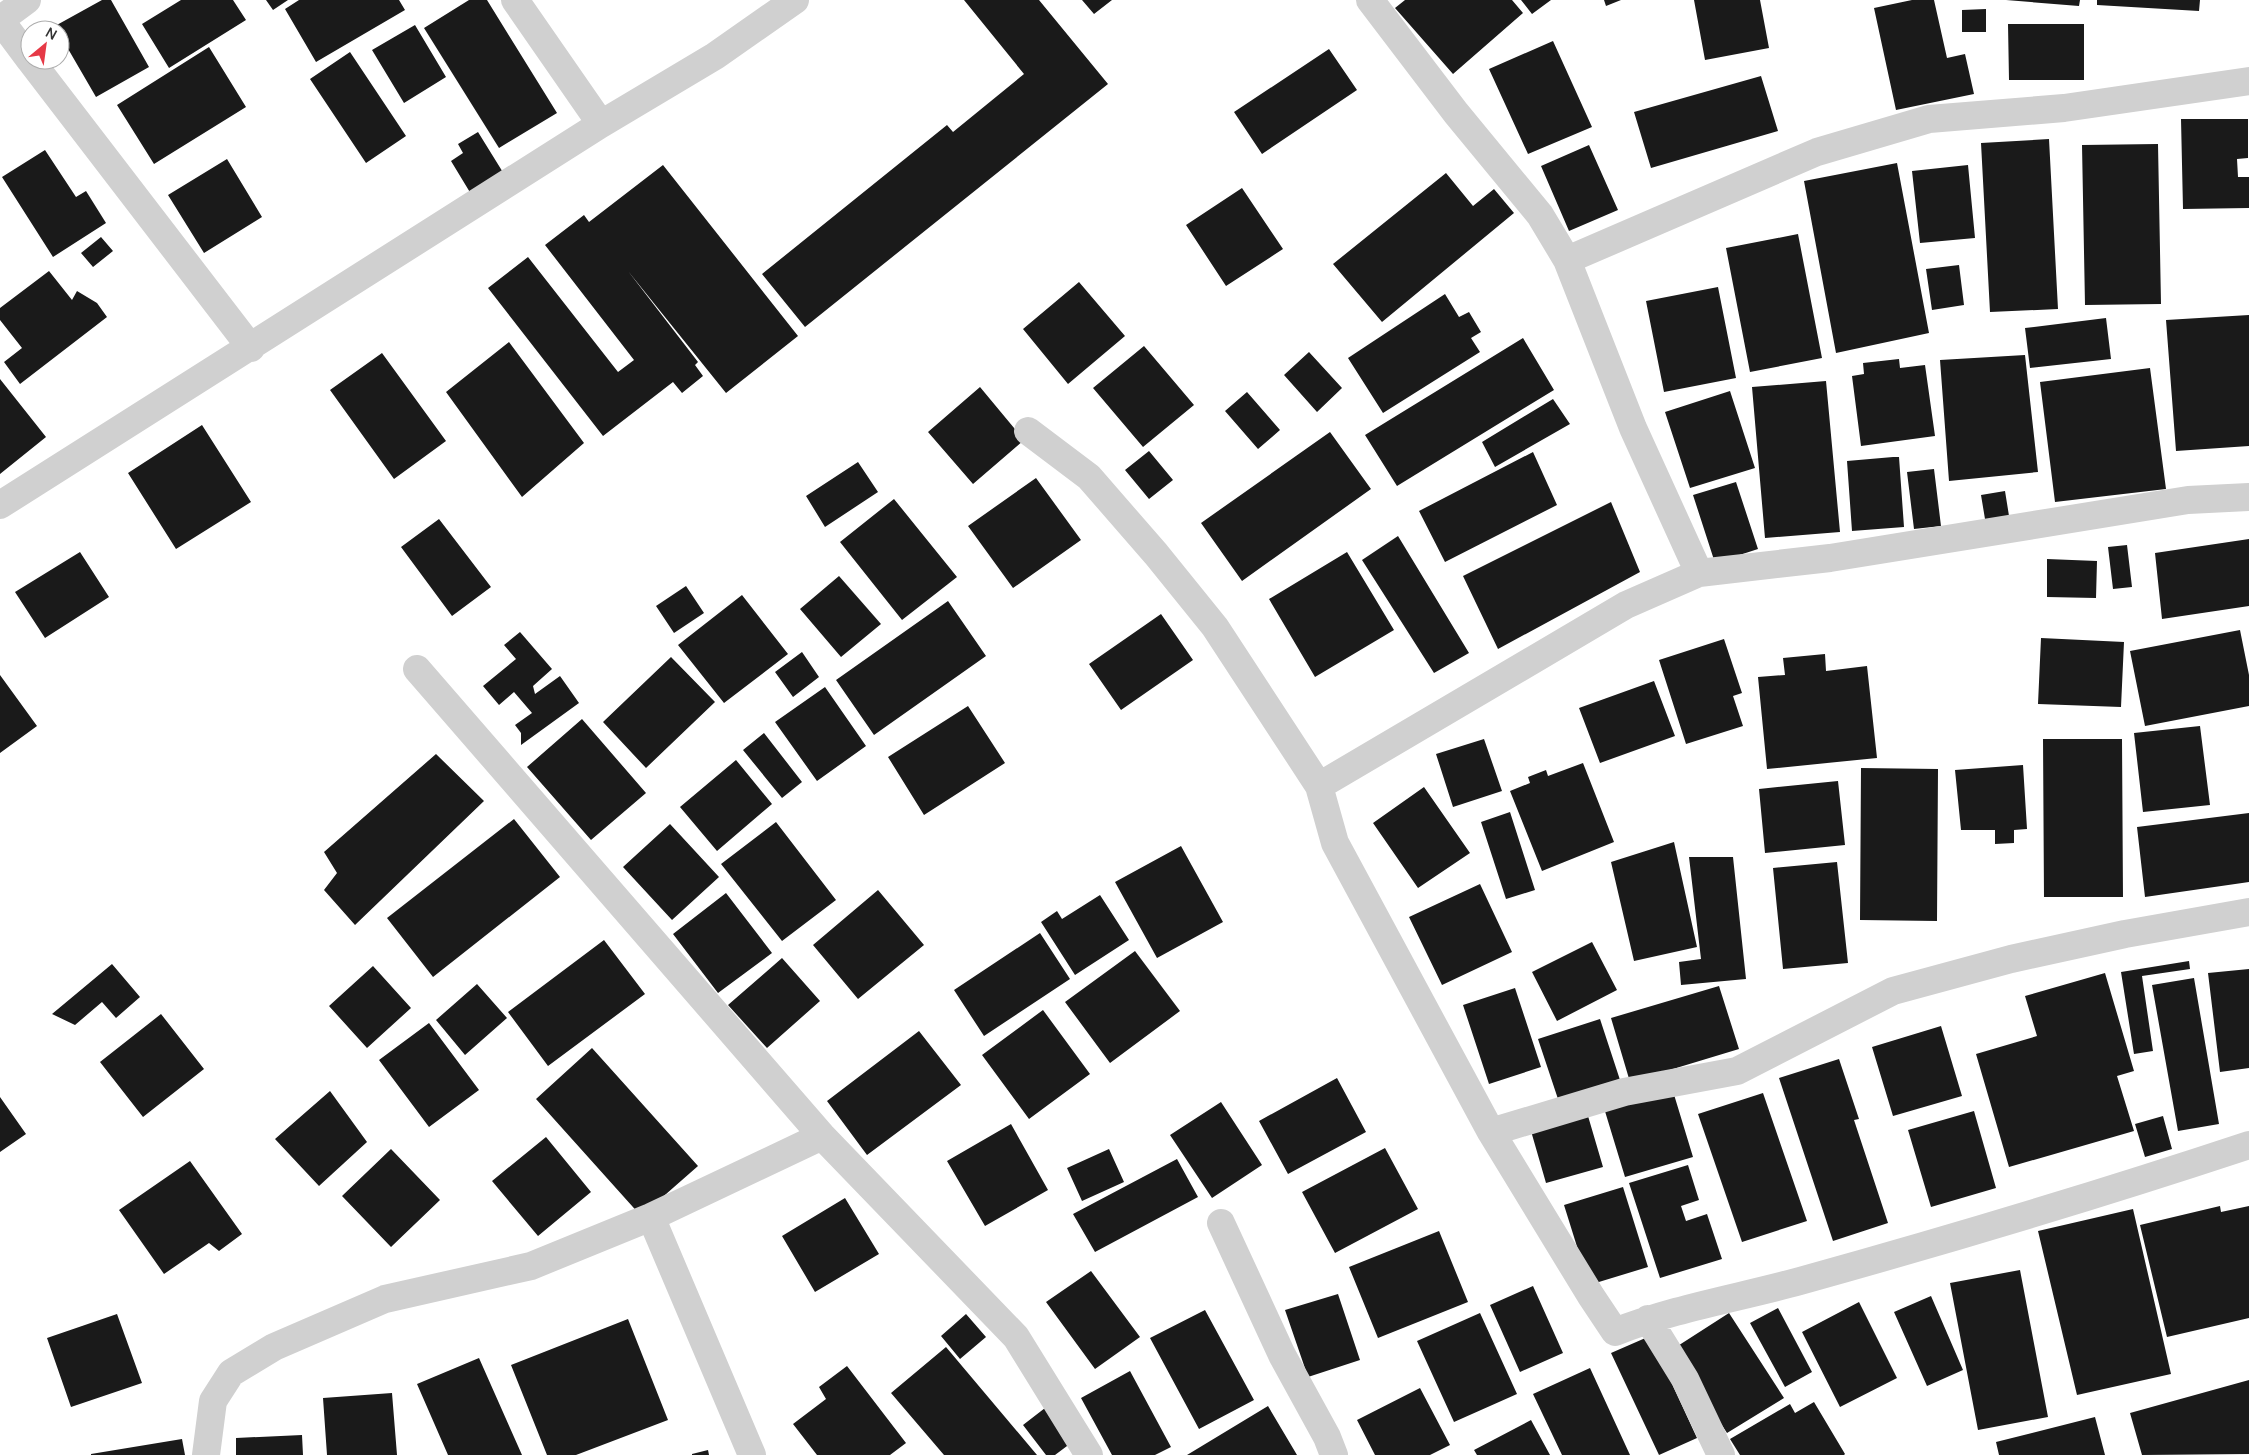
<svg xmlns="http://www.w3.org/2000/svg" width="2249" height="1455" font-family="Manrope,sans-serif">
	<rect width="100%" height="100%" fill="#fff"/>
	<path fill="#1a1a1a" d="M102,0H111L149,67L96,97L60,35V30H57L55,26Z
		M181,0H233L246,20L169,68L142,24Z
		M266,0H288L273,10Z
		M299,0H399L405,10L316,62L285,9Z
		M469,0H487L557,113L499,148L424,28Z
		M964,0H1039L1108,84L805,327L762,274L947,125L953,132L1024,74Z
		M1082,0H1112L1094,14Z
		M1405,0H1512L1523,13L1453,74L1395,8Z
		M1521,0H1551L1532,14Z
		M1604,0H1621L1606,6Z
		M1694,0H1760L1769,48L1705,60Z
		M1912,0H1934L1947,58L1965,54L1974,94L1896,110L1874,8Z
		M2006,0H2080L2079,6Z
		M2097,0H2200L2199,11L2097,5Z
		M1986,9V32H1962V10Z
		M2008,24H2084V80H2009Z
		M415,25L446,77L404,103L372,50Z
		M1553,41L1592,127L1528,154L1489,69Z
		M209,47L246,107L154,164L117,105Z
		M1329,49L1357,90L1262,154L1234,112Z
		M350,52L406,136L366,163L310,79Z
		M1761,76L1778,131L1651,168L1634,112Z
		M2181,119H2248V158L2237,159L2238,177H2249V208L2183,209Z
		M478,132L504,174L471,194L451,161L463,153L458,144Z
		M2049,139L2058,309L1990,312L1981,143Z
		M2158,144L2161,304L2085,305L2082,145Z
		M1589,145L1618,210L1569,231L1541,166Z
		M45,150L76,197L86,191L106,223L53,257L2,177Z
		M227,159L262,217L204,253L168,195Z
		M1897,163L1929,333L1836,353L1804,181Z
		M663,165L798,336L726,393L628,271L698,362L695,365L703,376L682,393L673,382L603,436L488,288L528,257L618,372L634,360L545,245L584,215L589,222Z
		M1968,165L1975,238L1920,243L1912,171Z
		M1446,173L1473,206L1494,189L1514,213L1382,322L1333,264Z
		M1242,188L1283,249L1226,286L1186,225Z
		M1798,234L1822,358L1750,372L1726,248Z
		M101,237L113,251L93,267L81,253Z
		M1959,265L1964,305L1932,310L1926,269Z
		M49,271L72,300L77,291L97,303L107,317L20,384L4,362L22,348L0,320V308Z
		M1079,282L1125,336L1068,384L1023,329Z
		M1718,287L1736,378L1664,392L1646,301Z
		M1445,294L1459,317L1469,312L1481,332L1471,338L1480,352L1383,413L1348,358Z
		M2249,315V446L2176,451L2166,320Z
		M2106,318L2111,359L2030,368L2025,328Z
		M1523,338L1554,390L1397,486L1365,435Z
		M509,342L584,443L522,497L446,392Z
		M1144,346L1194,405L1143,447L1093,388Z
		M1309,352L1342,388L1317,412L1284,375Z
		M382,353L446,441L394,479L330,390Z
		M2025,355L2038,472L1949,481L1940,360Z
		M1899,359L1900,368L1925,365L1935,436L1861,446L1852,376L1864,374L1863,363Z
		M2150,368L2166,489L2055,502L2040,382Z
		M0,379L46,437L0,474Z
		M1826,381L1840,532L1765,538L1752,387Z
		M980,387L1024,440L973,484L928,432Z
		M1730,391L1755,468L1690,488L1665,412Z
		M1247,392L1280,430L1258,449L1225,411Z
		M1553,399L1570,424L1495,467L1482,442Z
		M202,425L251,502L176,549L128,473Z
		M1330,432L1371,489L1242,581L1201,523Z
		M1149,451L1173,480L1149,499L1125,470Z
		M1533,452L1557,505L1445,562L1419,511Z
		M1893,457H1899L1904,527L1852,531L1847,461Z
		M858,462L878,492L825,527L806,496Z
		M1934,469L1941,526L1914,529L1907,472Z
		M1036,478L1081,540L1013,588L968,526Z
		M1736,482L1758,549L1715,563L1693,495Z
		M2005,491L2010,522L1986,525L1981,495Z
		M894,499L957,577L902,620L840,542Z
		M1611,502L1640,572L1498,649L1463,576Z
		M439,519L491,587L452,616L401,547Z
		M1398,536L1469,653L1434,673L1362,560Z
		M2249,539V606L2162,619L2155,553Z
		M2127,545L2132,587L2113,589L2108,547Z
		M80,552L109,597L45,638L15,592Z
		M1347,552L1394,630L1315,677L1269,599Z
		M2047,559L2097,561L2096,598L2047,597Z
		M839,576L881,624L841,657L800,609Z
		M686,586L704,613L674,633L656,606Z
		M742,595L788,654L724,703L678,645Z
		M948,601L986,656L874,735L836,680Z
		M1161,614L1193,660L1121,710L1089,664Z
		M2240,630L2249,675V706L2145,726L2130,651Z
		M520,632L552,669L533,686L535,694L560,676L579,703L521,745V733L515,725L532,713L514,692L499,705L483,686L516,659L504,645Z
		M2041,638L2124,642L2121,707L2038,704Z
		M1724,639L1742,693L1733,696L1743,726L1686,744L1659,660Z
		M802,652L819,677L793,697L775,672Z
		M1825,654L1826,671L1867,666L1877,758L1767,769L1758,677L1785,675L1783,658Z
		M671,657L715,702L646,768L603,722Z
		M0,675L37,726L0,753Z
		M1654,681L1675,736L1600,763L1579,708Z
		M825,687L866,746L817,781L775,722Z
		M968,706L1005,763L924,815L888,757Z
		M582,719L646,793L591,840L527,767Z
		M2200,726L2210,805L2143,812L2134,733Z
		M764,733L802,782L782,798L743,750Z
		M1484,739L1502,791L1453,807L1436,754Z
		M2043,739H2122L2123,897H2044Z
		M436,754L484,801L355,925L324,890L337,873L324,852Z
		M736,760L772,804L717,851L680,807Z
		M1583,763L1614,842L1542,871L1510,791L1530,783L1528,777L1546,770L1548,776Z
		M2023,765L2027,829L2014,830V843L1995,844V830H1961L1955,770Z
		M1861,768L1938,769L1937,921L1860,920Z
		M1838,781L1845,845L1765,853L1759,789Z
		M1424,787L1470,853L1418,888L1373,823Z
		M1510,812L1535,890L1506,899L1481,822Z
		M2249,813V882L2145,897L2137,827Z
		M514,819L560,877L433,977L387,918Z
		M776,822L836,900L782,941L721,864Z
		M670,824L719,877L672,920L623,867Z
		M1674,842L1697,947L1634,961L1611,862Z
		M1181,846L1223,922L1157,958L1115,882Z
		M1689,857H1733L1746,979L1681,985L1679,962L1701,959Z
		M1837,862L1848,963L1783,969L1773,868Z
		M1480,884L1512,952L1442,985L1409,917Z
		M878,890L924,945L858,999L813,945Z
		M726,893L772,953L718,993L673,934Z
		M1100,895L1129,940L1075,975L1041,922L1057,911L1062,919Z
		M1040,933L1070,979L984,1036L954,990Z
		M604,940L645,994L548,1066L508,1012Z
		M1592,942L1617,990L1557,1021L1532,972Z
		M1135,951L1180,1011L1110,1063L1065,1002Z
		M782,958L820,1001L767,1048L728,1005Z
		M2189,961L2190,969L2142,976L2153,1051L2134,1054L2121,972Z
		M112,964L140,997L116,1018L102,1002L75,1025L52,1014Z
		M373,966L411,1008L367,1048L329,1006Z
		M2249,969V1068L2220,1072L2208,973Z
		M2105,973L2134,1071L2117,1076L2134,1131L2009,1167L1976,1054L2037,1036L2025,996Z
		M2194,978L2219,1124L2178,1131L2152,985Z
		M477,984L507,1018L465,1055L436,1020Z
		M1719,986L1739,1049L1630,1082L1611,1018Z
		M1515,988L1541,1067L1489,1084L1463,1005Z
		M1043,1010L1090,1074L1029,1119L982,1055Z
		M161,1014L204,1069L143,1117L100,1062Z
		M1600,1019L1621,1083L1559,1102L1538,1039Z
		M429,1023L479,1090L429,1127L379,1060Z
		M1941,1026L1962,1096L1893,1116L1872,1047Z
		M919,1031L961,1085L867,1155L827,1101Z
		M592,1048L698,1166L641,1216L536,1099Z
		M1839,1059L1859,1119L1854,1120L1888,1223L1833,1241L1779,1078Z
		M1337,1078L1366,1132L1288,1174L1259,1121Z
		M1672,1088L1693,1157L1625,1177L1604,1108Z
		M330,1091L367,1142L319,1186L275,1139Z
		M1763,1093L1807,1221L1742,1242L1698,1114Z
		M0,1097L26,1134L0,1152Z
		M1221,1102L1262,1165L1212,1198L1170,1135Z
		M1974,1111L1996,1188L1931,1207L1908,1130Z
		M1588,1116L1603,1167L1546,1183L1531,1131Z
		M2163,1116L2172,1149L2145,1157L2135,1124Z
		M1011,1124L1048,1190L985,1226L947,1161Z
		M546,1137L591,1192L538,1236L492,1181Z
		M1385,1148L1418,1209L1335,1253L1302,1192Z
		M391,1149L440,1200L391,1247L342,1196Z
		M1109,1149L1124,1182L1082,1201L1067,1168Z
		M1177,1159L1198,1197L1095,1252L1073,1214Z
		M190,1161L242,1234L219,1251L209,1243L164,1274L119,1210Z
		M1688,1165L1699,1200L1681,1206L1686,1221L1707,1214L1722,1259L1660,1278L1629,1183Z
		M1623,1187L1648,1267L1589,1285L1564,1205Z
		M845,1198L879,1254L815,1292L782,1236Z
		M2220,1206L2221,1212L2249,1206V1318L2167,1337L2140,1225Z
		M2133,1209L2171,1374L2077,1395L2038,1231Z
		M1439,1231L1468,1302L1378,1338L1349,1267Z
		M2020,1270L2048,1417L1978,1430L1950,1283Z
		M1091,1271L1140,1337L1095,1369L1046,1302Z
		M1533,1286L1563,1353L1520,1372L1490,1305Z
		M1338,1294L1360,1360L1308,1377L1285,1310Z
		M1931,1296L1963,1370L1927,1386L1894,1312Z
		M1859,1302L1897,1378L1840,1407L1802,1332Z
		M1778,1308L1812,1372L1785,1387L1750,1323Z
		M1205,1310L1254,1400L1199,1429L1150,1338Z
		M1480,1313L1517,1394L1454,1422L1417,1341Z
		M1729,1313L1784,1398L1727,1433L1673,1349Z
		M117,1314L142,1383L71,1407L47,1338Z
		M966,1314L986,1337L960,1359L941,1336Z
		M628,1319L668,1420L576,1455H547L511,1365Z
		M1650,1336L1697,1438L1659,1455L1611,1353Z
		M946,1347L1037,1455H944L891,1393Z
		M479,1358L522,1455H448L417,1384Z
		M847,1366L906,1443L890,1455H817L793,1424L826,1399L819,1387Z
		M1590,1368L1630,1455H1562L1533,1394Z
		M1130,1371L1171,1447L1155,1455H1112L1081,1398Z
		M2249,1380V1454L2142,1455L2130,1413Z
		M1420,1388L1450,1445L1430,1455H1375L1357,1420Z
		M392,1393L397,1455H327L323,1398Z
		M1814,1402L1845,1454L1844,1455H1740L1730,1439L1790,1404L1795,1413Z
		M1268,1406L1297,1455H1187Z
		M1045,1408L1071,1443L1055,1455H1046L1023,1425Z
		M2095,1417L2105,1455H1999L1996,1442Z
		M1531,1420L1550,1455H1477L1474,1450Z
		M302,1435L303,1455H236V1438Z
		M182,1439L185,1455H91V1454Z
		M708,1450L709,1455H692V1454Z"/>
	<g fill="none" stroke-linecap="round" stroke-linejoin="round">
		<path stroke="#d0d0d0" stroke-width="28" d="M515,0L601,124
			M1370,0L1456,113L1540,215L1567,260L1633,428L1699,573
			M0,20L30,60
			M0,20L27,0
			M30,60L251,348
			M1567,260L1817,152L1929,119L2064,108L2249,81
			M1028,431L1089,477L1156,554L1215,627L1319,786L1335,843L1491,1132L1591,1296L1615,1332C1675,1308 1738,1298 1800,1281C1951,1239 2101,1194 2249,1145
			M0,505L601,124L715,56L795,0
			M417,669L822,1136L1016,1337L1089,1455
			M1319,786L1626,605L1699,573L1830,558L2188,500L2249,497
			M1491,1132L1624,1092L1737,1071L1893,991L2011,959L2125,934L2249,912
			M651,1217L752,1455
			M1221,1223L1282,1355L1327,1437L1334,1455
			M1648,1319L1685,1379L1721,1455
			M206,1455L213,1401L231,1373L274,1347L385,1299L531,1266L651,1217L822,1136"/>
	</g>
	<g transform="translate(45 45) rotate(29)"><circle r="24" fill="#ffffff" stroke="#adadad"/>
	<path d="M0-4L9 19L0 12L-9 19Z" fill="#e63946"/>
	<text y="-8" font-size="14" font-weight="bold" text-anchor="middle" fill="#333333">N</text>
	</g>
</svg>
